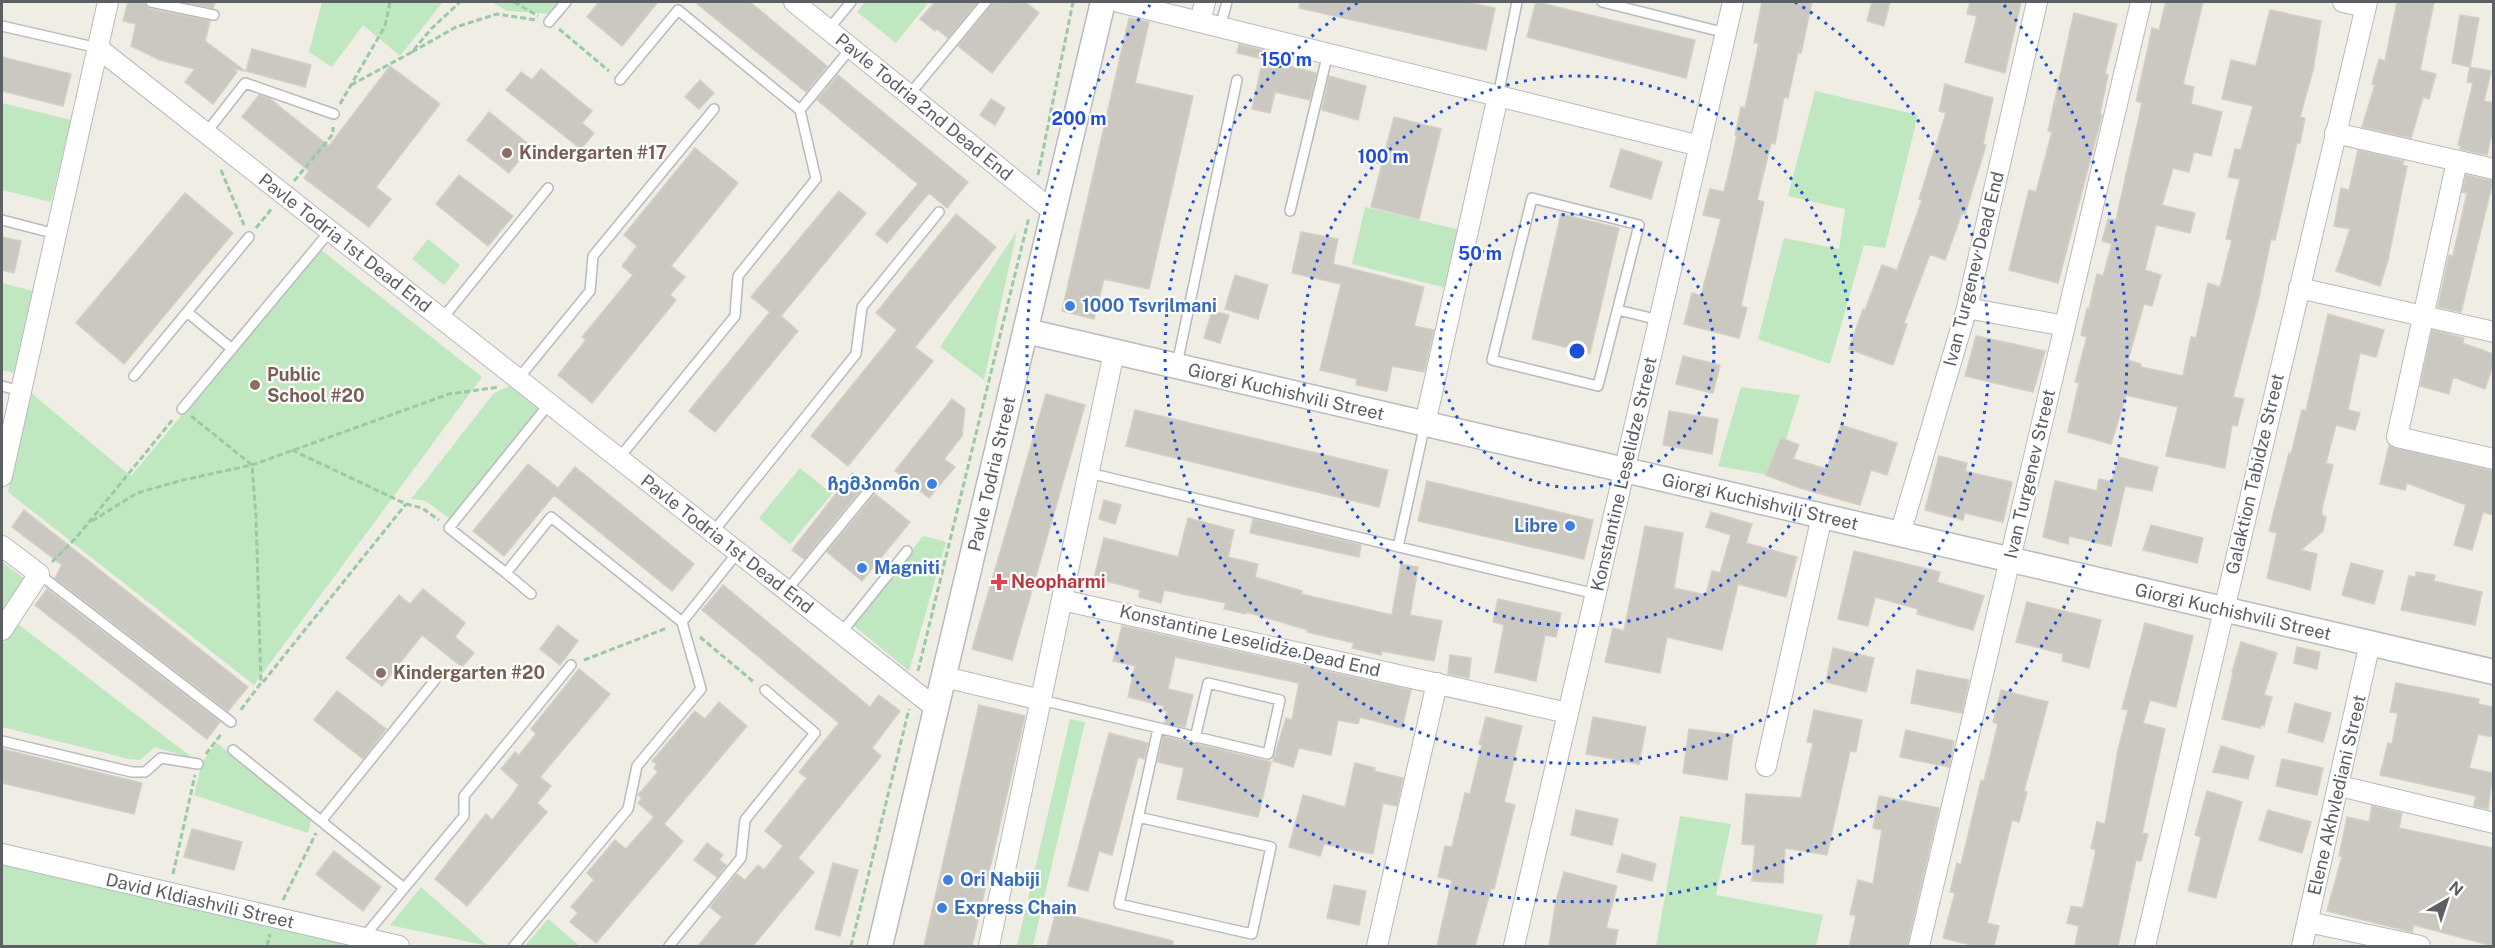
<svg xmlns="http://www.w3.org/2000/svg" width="2495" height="948" font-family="'Public Sans','Noto Sans Georgian',sans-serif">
	<rect width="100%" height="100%" fill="#efede4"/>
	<path fill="#c0e8c0" d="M322,2H443L400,56L363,25L332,67L309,52Z
		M492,2H560L550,14L507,11Z
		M865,2H929L896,43L857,12Z
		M1815,91L1918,115L1885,248L1864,245L1830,364L1758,339L1784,238L1839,249L1845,209L1788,196Z
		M2,103L71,120L51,202L2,190Z
		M1365,207L1464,231L1450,289L1352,264Z
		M1017,231L984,380L940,347Z
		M428,239L460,265L444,285L412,259Z
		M320,249L482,377L254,685L8,492L30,392L131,476Z
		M2,283L37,292L18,374L2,370Z
		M512,385L540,408L450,519L426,501L411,499L494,393Z
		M1741,387L1800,395L1774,476L1718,466Z
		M800,468L832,494L790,544L759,518Z
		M923,536L946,542L909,671L854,626Z
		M2,562L25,579L2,615Z
		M18,624L194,759L155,747L140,760L129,759L2,727V644Z
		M1070,719L1085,722L1033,946H1017Z
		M217,743L311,821L308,833L194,795L202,762Z
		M1680,816L1731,824L1716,895L1823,915L1816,946H1656Z
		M2,860L372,946H2Z
		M421,887L488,946L390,925Z
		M548,919L580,946H525Z"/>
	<path fill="#cac8c1" stroke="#d4cfc2" stroke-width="1.5" d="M128,2H144L150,9L210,21L205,41L245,71L231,68L237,72L213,104L185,82L195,69L160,60L131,46L136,24L123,21Z
		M182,2H215L213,8Z
		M599,2H658L622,46L587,17Z
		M695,2H750L827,66L806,92Z
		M935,2H978L948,38L937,29L935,31L920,19Z
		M1300,2H1467L1495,8L1486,50L1299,8Z
		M1536,2L1695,40L1686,78L1527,37Z
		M1762,2H1812L1801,53L1798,52L1788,98L1784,97L1775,144L1771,143L1757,200L1764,202L1741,306L1747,308L1739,338L1684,324L1692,293L1701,296L1721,219L1703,215L1710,189L1724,192L1737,136L1735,135L1741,107L1745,108L1759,43H1754Z
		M1872,2H1890L1884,26L1867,21Z
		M1970,2H2021L2005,73L1965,62L1977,16L1967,14Z
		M2166,2H2203L2183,84L2194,87L2191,104L2222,112L2211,156L2194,152L2189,172L2173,168L2162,205L2195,213L2190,233L2156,225L2145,270L2161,275L2152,306L2144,304L2128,360L2141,364V367L2183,376L2191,337L2196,338L2208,283L2220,287L2232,240L2226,239L2240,179L2228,177L2235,149L2241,150L2253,106L2222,99L2231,60L2256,66L2270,10L2321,21L2313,70L2300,117L2305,118L2300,143H2297L2275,240L2271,239L2259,297L2233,397L2244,399L2237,426L2232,425L2225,468L2166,456L2178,407L2126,395L2111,444L2068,432L2079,383L2075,382L2087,337L2081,335L2087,308L2089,309L2097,274L2103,276L2112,244L2102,241L2108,219L2116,220L2142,103L2136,101L2147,52L2152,28L2159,30Z
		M2397,2H2434L2420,70L2436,74L2429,99L2423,97L2411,138L2362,127L2375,85L2372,84L2379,59L2385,61Z
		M993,3L1025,2L1039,13L992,73L958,46Z
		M2074,13L2117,24L2105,74L2108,75L2100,114L2102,115L2058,283L2009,270L2029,190L2036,192L2052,132L2048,131Z
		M2460,15L2479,18L2470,67L2452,63Z
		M1129,18L1149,22L1135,83L1193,96L1149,289L1104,279L1094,319L1062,311Z
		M1239,44L1283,55L1281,64L1316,73L1310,100L1275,92L1270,113L1252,109L1263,59L1237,53Z
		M252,49L311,65L305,87L246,71Z
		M2,57L71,74L63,106L2,91Z
		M390,66L440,104L376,187L391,199L369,227L304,178L309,171L242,117L259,95L270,99L329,146Z
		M2470,67L2491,71L2484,101L2493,103V128L2487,155L2460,149L2461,146L2458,145L2473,83L2467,82Z
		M541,69L592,111L582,123L594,133L581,149L506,90L521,72L532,80Z
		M838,75L968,182L947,208L929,193L887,243L876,234L918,184L817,100Z
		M1329,76L1366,86L1358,120L1322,110Z
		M700,80L714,93L699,109L685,97Z
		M1945,84L1993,98L1983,144L1986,145L1965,214L1962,213L1945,260L1930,254L1904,323L1907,324L1893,365L1849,349L1863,309L1865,310L1882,265L1897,270L1922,200L1919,199L1946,113L1939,111Z
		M991,99L1005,108L995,125L980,115Z
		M489,112L531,146L509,173L467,140Z
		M1394,117L1441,129L1419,219L1371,207Z
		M695,148L738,183L671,266L685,277L670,295L676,300L592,403L558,375L586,340L582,337L633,275L622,266L637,246L624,235Z
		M1621,149L1662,162L1651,199L1610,187Z
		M2358,150L2404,161L2402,165L2407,166L2388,260L2380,286L2336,271L2350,229L2334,226L2341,188L2349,190Z
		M459,175L513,216L488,246L436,204Z
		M2466,175L2493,181L2461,312L2438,307L2449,255L2453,256L2467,193L2462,192Z
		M839,191L866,213L781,316L798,331L715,432L689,411L770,312L751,297Z
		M185,193L233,233L124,364L76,323Z
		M956,214L996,247L915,347L933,361L848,466L811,436L897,330L876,313Z
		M1561,214L1619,228L1590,353L1532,339Z
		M1301,232L1338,239L1333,264L1424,287L1414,326L1434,330L1424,372L1392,366L1387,391L1356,385L1357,379L1320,370L1341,284L1292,273Z
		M2,237L21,241L14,273L2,270Z
		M1235,275L1268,285L1258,319L1225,309Z
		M1212,311L1229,315L1220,343L1204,338Z
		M2328,314L2384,330L2376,357L2360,353L2348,410L2360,413L2355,430L2336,425L2326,463L2333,465L2322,508V515L2326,517L2323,531L2301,550L2317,554L2310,590L2267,578L2277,533L2269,531L2289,453L2291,454L2302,410L2306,411Z
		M2432,330L2464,338L2463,343L2493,354V365L2485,389L2453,377L2449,394L2420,386Z
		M1976,336L2045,351L2033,392L1965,376Z
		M1683,356L1720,365L1713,393L1676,384Z
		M1046,394L1085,405L1012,660L972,649Z
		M952,399L965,409L962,436L944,459L955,467L929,498L895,471Z
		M1135,410L1388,470L1379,507L1126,446Z
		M1669,411L1718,419L1712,454L1663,445Z
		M1841,425L1897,443L1887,475L1871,470L1860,505L1800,488L1766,475L1781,438L1799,445L1793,459L1827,469Z
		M2389,446L2493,471V515L2483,512L2472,550L2454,545L2466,505L2407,483L2405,490L2380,484Z
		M1939,456L1967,463L1965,471L2012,482L2003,522L1965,513L1963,520L1925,510Z
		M2119,457L2158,467L2152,491L2125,486L2111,546L2069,536L2068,544L2043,537L2055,481L2097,491L2099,479L2112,482Z
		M528,464L558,488L575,467L694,564L672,591L554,495L504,556L473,531Z
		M852,473L865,484L804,559L792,550Z
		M1427,481L1593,520L1584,559L1418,521Z
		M875,494L910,522L862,581L827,552Z
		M1104,500L1121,505L1115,524L1099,519Z
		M24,510L248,687L228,711L55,578L62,565L12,527Z
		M1711,512L1752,524L1746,543L1797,557L1786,597L1738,584L1722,650L1667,637L1660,673L1605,662L1613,628L1624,631L1645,526L1683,533L1674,588L1706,595L1712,571L1720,573L1731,535L1706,527Z
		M1188,518L1234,530L1228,557L1258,564L1255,577L1302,591L1301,594L1392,615L1401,564L1418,567L1410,615L1442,621L1434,661L1382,651L1381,655L1352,648L1354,643L1307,632L1308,630L1247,612L1246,614L1224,609L1226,603L1164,590L1161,603L1139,597L1140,590L1094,578L1104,538L1178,557Z
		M1253,519L1361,545L1359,557L1250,533Z
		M2151,525L2203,538L2197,563L2143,550Z
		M1854,551L1940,572L1937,582L1984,596L1973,630L1917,614L1918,609L1875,597L1868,626L1838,619Z
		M2351,563L2383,571L2374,604L2342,595Z
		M2416,572L2435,575L2434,581L2482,592L2475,625L2401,610L2409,576L2416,577Z
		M723,585L870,707L879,695L900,711L872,748L881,756L798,858L814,872L753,946H698L722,917L710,907L737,874L745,880L758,865L764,870L783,846L765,831L807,778L799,772L839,723L702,610Z
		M47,589L220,722L207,739L35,605Z
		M423,589L465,623L455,637L474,653L462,667L422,635L382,686L346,658L399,595L410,604Z
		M1498,599L1561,613L1556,637L1545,635L1536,681L1495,672L1504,625L1493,622Z
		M2027,602L2101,620L2089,668L2062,661L2063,654L2016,642Z
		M2145,623L2193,636L2176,707L2150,700L2143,723L2165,729L2142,833L2148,834L2141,861L2136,860L2118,946H2075L2079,926L2067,923L2071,906L2083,908L2096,850L2091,848L2097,822L2105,824L2118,750L2128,710L2122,709Z
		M558,625L578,641L560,665L540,649Z
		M1122,626L1411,690L1402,728L1360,717L1358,724L1338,720L1331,755L1299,748L1293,767L1273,761L1286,718L1292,720L1299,683L1175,657L1168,689L1193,695L1185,727L1165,723L1167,711L1163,710L1164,706L1128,697L1135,666L1113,661Z
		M2241,642L2277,653L2264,695L2272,697L2264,726L2261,725L2260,728L2222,719L2233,673L2232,672Z
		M2297,647L2320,652L2317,669L2294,663Z
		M1833,648L1874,658L1866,692L1826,682Z
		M1450,655L1471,658L1469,678L1448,674Z
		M579,669L610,694L540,777L551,786L537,803L547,812L467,906L435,879L486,814L492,820L510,798L519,785L501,769L515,752L519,755L536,734L531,729Z
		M1917,670L1969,680L1962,713L1911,703Z
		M2396,683L2479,699L2478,704L2493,707V737L2478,734L2469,768L2493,773L2488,809L2474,806L2476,796L2380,775L2388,743L2392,744L2398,713L2390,712Z
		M2001,690L2048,702L2024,791L2027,792L2019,822L2012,820L1987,923L1999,926L1994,946H1975L1943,938L1955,893L1950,892L1957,863L1961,865L1981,780L1984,781L1998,724L1993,722Z
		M337,691L386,729L363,759L314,720Z
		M719,702L747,726L664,824L683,841L596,943L570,922L578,913L571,907L594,880L587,873L615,840L626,849L654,817L638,803L642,798L638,795L658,772L654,768L657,764L652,761L695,711L705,719Z
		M2295,703L2331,713L2323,742L2288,732Z
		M979,705L1025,716L972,946H924Z
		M1814,710L1862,720L1856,752L1850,751L1827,855L1785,848L1783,883L1752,881L1755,845L1742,844L1746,794L1801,798L1813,743L1807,742Z
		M1486,717L1522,726L1504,802L1515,805L1494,889H1491L1475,946H1437L1452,880L1438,877L1445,846L1452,847L1465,793L1470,794L1482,745L1479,744Z
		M1593,717L1646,727L1639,764L1586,754Z
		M1689,729L1733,735L1727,780L1683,773Z
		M1906,730L1954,741L1949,767L1900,757Z
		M1109,733L1148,743L1144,759L1138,757L1112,855L1099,851L1088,891L1068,886Z
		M1163,736L1271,762L1258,817L1177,799L1184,768L1158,762Z
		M2221,746L2254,756L2248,779L2213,772Z
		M2,749L142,783L134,814L2,783Z
		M2282,759L2323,768L2317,795L2276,786Z
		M1355,763L1375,768L1374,771L1403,778L1397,806L1383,803L1373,854L1324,844L1320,856L1289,847L1303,795L1345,807Z
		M2207,791L2242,802L2216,898L2188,891L2201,837L2195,835Z
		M1879,796L1939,808L1907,946H1849L1856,916L1850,914L1858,880L1873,884L1882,830L1873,828Z
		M2372,806L2402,813L2399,828L2493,848V946L2414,925L2412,932L2327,911L2342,856H2339L2347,817L2369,822Z
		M1576,810L1618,819L1612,845L1571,835Z
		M2268,810L2311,822L2302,853L2259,840Z
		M192,829L242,842L234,870L184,857Z
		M707,843L723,855L719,860L726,865L717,877L694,860Z
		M334,851L381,887L363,911L316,874Z
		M1622,854L1656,864L1652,881L1617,872Z
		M833,863L858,870L840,936L815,929Z
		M1564,872L1617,886L1606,928L1618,930L1615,946H1549L1556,901Z
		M1334,885L1366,891L1359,925L1327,918Z
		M1056,912L1173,941V946H1047Z"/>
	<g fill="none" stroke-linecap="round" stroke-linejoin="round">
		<defs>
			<path id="service" d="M151,2L214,15
				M1602,2L1726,33
				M549,22L566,2
				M2,26L98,48
				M1220,27L1227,2
				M828,30L851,2
				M620,80L678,10L800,110L851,48
				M909,95L986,2
				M1498,96L1517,2
				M206,133L245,83L334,114
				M1532,198L1639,225L1598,386L1492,360Z
				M1290,211L1328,53
				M2,220L56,234
				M1618,310L1659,320
				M442,319L548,188
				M232,349L187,312L249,237
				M1177,364L1237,80
				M134,376L187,312
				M518,379L590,291L593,256L714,109
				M2,386L21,391
				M549,404L449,528L506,573L551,517L682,622L738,552
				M182,409L330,231
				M619,458L735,316L738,276L816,179L800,110
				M1089,473L1596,594
				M713,532L856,354L862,307L939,212
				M1398,547L1425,424
				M506,573L531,594
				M39,574L231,722
				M787,590L871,488
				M841,633L907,551
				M1041,700L1268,754L1280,700L1208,683L1195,738
				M2,741L132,772H145L161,758L198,764
				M233,750L404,888
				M1138,817L1271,847L1252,934L1119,904L1158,729
				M322,820L435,680
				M363,938L464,816V796L571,665
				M514,946L628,809L637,766L701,689L682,622
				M669,946L741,858L745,820L815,733L765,690"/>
			<path id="minor" d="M794,2L1054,212
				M1119,2L1700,146
				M2343,2L2366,7
				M1200,22L1205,2
				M98,48L937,709
				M2335,133L2494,169
				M2457,161L2397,437L2494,459
				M2299,288L2494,332
				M1967,308L2065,326
				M1425,424L1498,96
				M2,476L108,2
				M1900,534L1967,308L2037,2
				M2,546L39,574L2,630
				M1062,600L1568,713
				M944,677L1041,700
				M1766,766L1822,516
				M2340,786L2494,823
				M2,854L399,946
				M2308,922L2420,946
				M989,946L1114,352
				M1377,946L1437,683
				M1514,946L1733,2
				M1919,946L2141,2
				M2145,946L2367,2
				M2302,946L2370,643"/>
			<path id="tertiary" d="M1026,331L2494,672
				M880,946L1103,2"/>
		</defs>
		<use href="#service" stroke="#b7babf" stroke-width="12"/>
		<use href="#minor" stroke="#b7babf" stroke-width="22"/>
		<use href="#tertiary" stroke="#b7babf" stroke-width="27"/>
		<path stroke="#99c9a6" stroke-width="3" stroke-dasharray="6 3" stroke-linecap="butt" d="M514,2L538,16
			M559,29L609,71
			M412,52L456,27L497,14L536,20
			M351,85L412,52L431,29L460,2
			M340,104L385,26L390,2
			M221,170L244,225
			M1038,175L1073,2
			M294,181L333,134V127
			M256,228L273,207
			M191,416L252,465L256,516L261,683L240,711
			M292,450L406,504L422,508L439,520
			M92,521L137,493L183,480L252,465L449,394L499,387
			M52,562L76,538L174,418
			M700,637L755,683
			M584,660L667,628
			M918,671L1029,217
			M263,682L406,504
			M206,754L222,733
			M173,874L195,775
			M283,900L316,833
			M267,946L270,934
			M851,946L909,709"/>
		<use href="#service" stroke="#fff" stroke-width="9"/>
		<use href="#minor" stroke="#fff" stroke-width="20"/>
		<use href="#tertiary" stroke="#fff" stroke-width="24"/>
	</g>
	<g fill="none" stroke="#1d4ed8" stroke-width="3" stroke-dasharray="3 6">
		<circle cx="1577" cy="351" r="137"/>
		<circle cx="1577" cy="351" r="275"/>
		<path d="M1795 2A412 412 0 1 1 1359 2"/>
		<path d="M2004 5A550 550 0 1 1 1150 5"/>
	</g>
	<g fill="#8d6e63" stroke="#fff" stroke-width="2">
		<circle cx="507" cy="153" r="6"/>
		<circle cx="255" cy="385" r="6"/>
		<circle cx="381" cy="673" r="6"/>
	</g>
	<g fill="#3f7fe0" stroke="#fff" stroke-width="2">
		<circle cx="1070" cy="306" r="6"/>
		<circle cx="932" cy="484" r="6"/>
		<circle cx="1570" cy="526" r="6"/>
		<circle cx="862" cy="568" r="6"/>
		<circle cx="948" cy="880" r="6"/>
		<circle cx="942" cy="908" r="6"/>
	</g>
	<path fill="#e0444e" stroke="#fff" stroke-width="2" d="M996 573h6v6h6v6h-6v6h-6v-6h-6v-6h6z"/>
	<g text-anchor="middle" stroke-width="4.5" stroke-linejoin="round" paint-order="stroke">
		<g font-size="18" fill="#5c6065" stroke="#fff">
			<text transform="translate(924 107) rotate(39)" y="6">Pavle Todria 2nd Dead End</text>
			<text transform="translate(345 243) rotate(38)" y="6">Pavle Todria 1st Dead End</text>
			<text transform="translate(1974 269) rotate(-76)" y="6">Ivan Turgenev Dead End</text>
			<text transform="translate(1286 392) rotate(13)" y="6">Giorgi Kuchishvili Street</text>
			<text transform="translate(992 474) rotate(-77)" y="6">Pavle Todria Street</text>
			<text transform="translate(1624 474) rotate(-77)" y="6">Konstantine Leselidze Street</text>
			<text transform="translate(2030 474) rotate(-77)" y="6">Ivan Turgenev Street</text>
			<text transform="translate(2255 474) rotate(-77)" y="6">Galaktion Tabidze Street</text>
			<text transform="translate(1760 502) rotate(13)" y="6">Giorgi Kuchishvili Street</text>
			<text transform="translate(727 544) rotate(38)" y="6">Pavle Todria 1st Dead End</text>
			<text transform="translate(2233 612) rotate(13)" y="6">Giorgi Kuchishvili Street</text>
			<text transform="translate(1250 641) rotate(13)" y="6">Konstantine Leselidze Dead End</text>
			<text transform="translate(2337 795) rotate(-77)" y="6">Elene Akhvlediani Street</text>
			<text transform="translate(200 901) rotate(13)" y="6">David Kldiashvili Street</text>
		</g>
		<g font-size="18" font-weight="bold" fill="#785e54" stroke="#fff" text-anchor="start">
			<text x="519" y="159">Kindergarten #17</text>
			<text x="267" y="381">Public<tspan x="267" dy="21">School #20</tspan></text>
			<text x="393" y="679">Kindergarten #20</text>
		</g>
		<g font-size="18" font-weight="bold" fill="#366cbe" stroke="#fff" text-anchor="start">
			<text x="1082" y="312">1000 Tsvrilmani</text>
			<text x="920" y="490" text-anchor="end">ჩემპიონი</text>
			<text x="1558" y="532" text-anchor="end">Libre</text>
			<text x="874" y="574">Magniti</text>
			<text x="960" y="886">Ori Nabiji</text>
			<text x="954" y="914">Express Chain</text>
		</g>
		<g font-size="18" font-weight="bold" fill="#be3a42" stroke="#fff" text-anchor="start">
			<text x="1011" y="588">Neopharmi</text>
		</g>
	</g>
	<circle cx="1577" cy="351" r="9" fill="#1d4ed8" stroke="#fff" stroke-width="3"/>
	<g font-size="18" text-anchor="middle" font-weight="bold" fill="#1d4ed8" stroke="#fff" stroke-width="4.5" stroke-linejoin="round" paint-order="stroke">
		<text x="1286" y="66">150 m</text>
		<text x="1079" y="125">200 m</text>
		<text x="1383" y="163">100 m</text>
		<text x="1480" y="260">50 m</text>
	</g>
	<rect width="2495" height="948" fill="none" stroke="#5c6065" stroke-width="6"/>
	<g transform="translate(2447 900) rotate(39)" stroke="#ffffff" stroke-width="4.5" paint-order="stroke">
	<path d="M0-4.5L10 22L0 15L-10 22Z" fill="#5c6065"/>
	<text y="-9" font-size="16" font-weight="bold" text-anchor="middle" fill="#5c6065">N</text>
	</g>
</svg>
